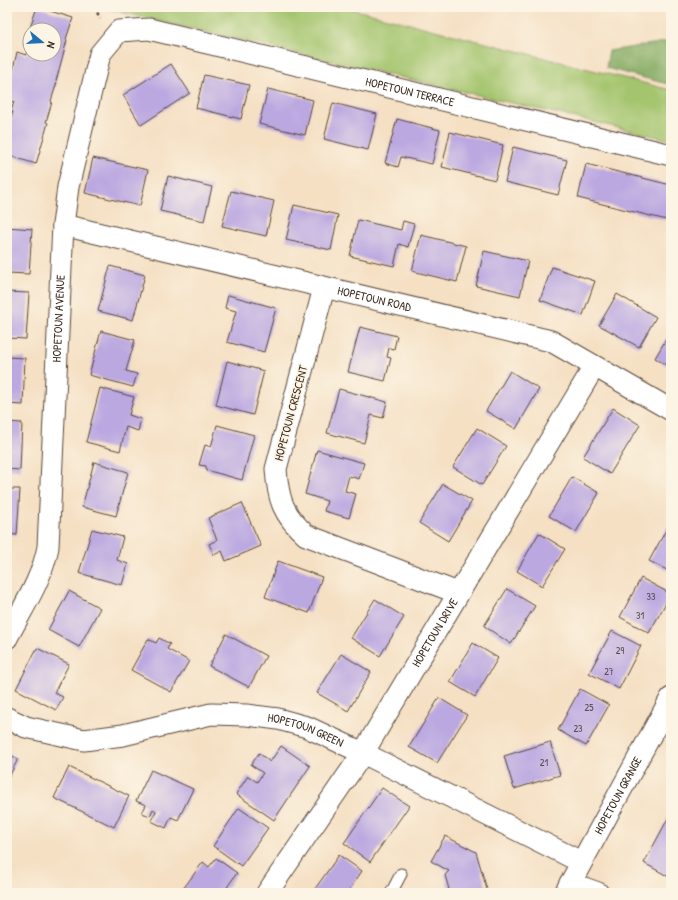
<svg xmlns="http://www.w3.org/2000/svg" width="678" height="900" font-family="'Patrick Hand',sans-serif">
	<rect width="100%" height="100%" fill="#fcf5e5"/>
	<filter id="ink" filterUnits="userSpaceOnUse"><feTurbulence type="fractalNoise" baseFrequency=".025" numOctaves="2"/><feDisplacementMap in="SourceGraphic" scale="8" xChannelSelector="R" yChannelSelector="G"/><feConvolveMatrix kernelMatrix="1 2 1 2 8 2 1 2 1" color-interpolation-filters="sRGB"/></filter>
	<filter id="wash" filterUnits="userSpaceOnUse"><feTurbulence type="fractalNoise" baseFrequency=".012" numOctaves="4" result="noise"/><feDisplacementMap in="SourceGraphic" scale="16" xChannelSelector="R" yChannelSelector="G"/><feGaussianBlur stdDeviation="0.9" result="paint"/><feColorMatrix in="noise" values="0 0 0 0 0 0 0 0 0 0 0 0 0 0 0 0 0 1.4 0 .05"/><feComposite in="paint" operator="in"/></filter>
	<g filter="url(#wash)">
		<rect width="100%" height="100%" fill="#f5e0c4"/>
		<path fill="#a4c56e" stroke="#707846" d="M99,7H344L671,90V140Z"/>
		<path fill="#83aa61" stroke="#5f6a40" d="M671,41V85L606,68L609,51Z"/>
		<g id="blocks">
			<path fill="#bba8e1" d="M37,7L73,18L66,39L67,40L56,81L57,82L51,101L52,102L46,122L48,123L36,164L7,155V131L13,112L11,111L14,102L7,100V96L17,52L26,55L30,39V54H54V30H33L30,28Z
				M171,64L190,93L141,125L123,95Z
				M204,75L249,85L241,119L196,108Z
				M268,89L313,100L305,135L259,124Z
				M333,103L377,114L368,150L324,139Z
				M397,119L440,130L432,164L401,157L398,167L385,163Z
				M450,132L503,145L495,180L442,167Z
				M513,147L567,160L558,195L505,182Z
				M93,158L148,170L140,206L85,193Z
				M586,164L671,185V221L578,198Z
				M168,176L212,187L204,221L160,211Z
				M231,191L274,201L266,236L222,226Z
				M294,205L338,215L331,250L286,240Z
				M358,220L401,230L403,221L414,224L408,247L399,244L394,266L350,256Z
				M7,227L32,229L29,274L7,273Z
				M421,235L466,246L457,282L412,271Z
				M484,251L528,261L520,296L476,286Z
				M110,266L145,275L133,320L98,311Z
				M552,267L595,281L583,315L540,300Z
				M7,292L29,293L26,339L7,338Z
				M617,294L656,317L639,347L599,325Z
				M228,295L276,308L264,352L227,342L236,311L225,308Z
				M360,327L397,336L394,349L389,348L387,357L391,358L385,381L348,372Z
				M101,331L135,340L126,371L137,374L133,387L89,375Z
				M671,331V368L655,358Z
				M7,357L25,358L23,405L7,404Z
				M227,361L264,371L253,415L216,405Z
				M510,371L539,389L516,429L486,411Z
				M100,388L134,397L129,415L141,419L138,431L126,427L120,451L86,442Z
				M339,389L387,402L383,418L371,415L364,443L327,433Z
				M613,408L640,425L610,474L583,457Z
				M7,422L22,423L20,470L7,469Z
				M217,425L254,435L242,480L206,470V466L199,465L205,445L211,447Z
				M477,428L506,446L482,485L453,467Z
				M317,450L364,463L359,479L349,476L345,491L356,494L349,518L324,511L327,501L305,494Z
				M94,462L128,472L116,516L82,507Z
				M572,477L599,493L576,532L549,516Z
				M443,484L472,501L448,541L419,523Z
				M7,489H20L17,535L7,534Z
				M242,503L261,546L226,561L222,551L214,555L209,544L217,540L208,518Z
				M671,521V572L649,561Z
				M92,529L123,537L117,560L128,564L122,585L79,573Z
				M539,533L565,549L542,586L517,571Z
				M278,561L322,577L309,613L265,597Z
				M641,578L671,594L649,633L620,617Z
				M507,589L535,606L511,644L484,626Z
				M69,591L100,608L79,647L48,630Z
				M375,599L404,617L380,656L351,638Z
				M612,631L641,646L619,689L589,673Z
				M226,634L266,656L249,687L209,666Z
				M159,638L170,644L167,649L189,661L171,692L131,670L148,639L156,643Z
				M473,643L498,658L475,697L450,682Z
				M37,648L69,664L54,693L63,697L56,710L16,689Z
				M341,654L371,672L348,711L317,693Z
				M580,689L609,705L586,746L558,730Z
				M439,698L467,715L437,763L409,747Z
				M550,742L560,775L514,789L504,756Z
				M281,746L310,766L274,820L236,794L248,776L257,782L263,773L251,765L259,753L270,762Z
				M7,753L18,759L7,781Z
				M69,767L129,796L114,827L54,798Z
				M151,770L193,789L178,820L171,817L166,828L151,821L156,811L153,809L150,816L142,813L146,805L136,801Z
				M382,788L409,806L370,862L344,843Z
				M239,808L268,828L241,866L213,846Z
				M671,813V878L644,863Z
				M445,836L476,852L488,893H450L445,875L449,871L431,861Z
				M339,855L362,871L347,893H312Z
				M216,858L237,873L223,893H180L203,862L209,867Z"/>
		</g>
	</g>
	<g filter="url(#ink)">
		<use href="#blocks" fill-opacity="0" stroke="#574537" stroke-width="1"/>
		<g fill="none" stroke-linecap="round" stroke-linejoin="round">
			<defs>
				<path id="service" d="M391,893L401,874"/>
				<g id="minor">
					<path id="s1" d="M63,225L551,341L671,410"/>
					<path d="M324,288L276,469C278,499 283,515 306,535L458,593"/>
					<path id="s2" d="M7,638C22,609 42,580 48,547L63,225L68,187L100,54L119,31L149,29L671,155"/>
					<path id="s3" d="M7,718L26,727L84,740L123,735L211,714L247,715L278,719L307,727L363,753L581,862"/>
					<path d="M570,883L598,893"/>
					<path id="s4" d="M267,893L363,753L594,367"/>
					<path id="s5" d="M565,893L671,698"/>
				</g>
			</defs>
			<use href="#service" stroke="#574537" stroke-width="13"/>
			<use href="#minor" stroke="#574537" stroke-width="23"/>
			<path stroke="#574537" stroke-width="2.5" stroke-dasharray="3 3" stroke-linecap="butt" d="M95,7L100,19"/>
			<use href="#service" stroke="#fff" stroke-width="11"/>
			<use href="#minor" stroke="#fff" stroke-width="21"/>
		</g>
	</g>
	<g text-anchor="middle" stroke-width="3.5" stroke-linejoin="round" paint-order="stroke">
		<g font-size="10" fill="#5b4a4f">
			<text x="651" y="600">33</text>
			<text x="640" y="619">31</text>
			<text x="620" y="654">29</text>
			<text x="609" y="675">27</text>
			<text x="589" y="711">25</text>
			<text x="578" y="732">23</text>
			<text x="544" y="766">21</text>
		</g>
		<g font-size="12" fill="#3b2a1e" stroke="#fcf5e5">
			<text dy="4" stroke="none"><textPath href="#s2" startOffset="926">HOPETOUN TERRACE</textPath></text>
			<text dy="4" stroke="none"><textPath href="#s1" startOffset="320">HOPETOUN ROAD</textPath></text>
			<text dy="4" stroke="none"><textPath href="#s2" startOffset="329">HOPETOUN AVENUE</textPath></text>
			<text transform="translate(291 413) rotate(-75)" y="4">HOPETOUN CRESCENT</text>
			<text dy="4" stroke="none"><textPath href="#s4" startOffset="310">HOPETOUN DRIVE</textPath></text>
			<text dy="4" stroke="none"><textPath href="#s3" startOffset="307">HOPETOUN GREEN</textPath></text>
			<text dy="4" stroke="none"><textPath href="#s5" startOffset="111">HOPETOUN GRANGE</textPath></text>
		</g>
	</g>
	<rect width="678" height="900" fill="none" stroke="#fcf5e5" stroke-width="24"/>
	<g transform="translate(42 42) rotate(108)"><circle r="19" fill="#fcf5e5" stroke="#afa495"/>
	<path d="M0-3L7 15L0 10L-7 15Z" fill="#1f6fb2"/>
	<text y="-6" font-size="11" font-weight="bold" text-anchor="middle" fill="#3b2a1e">N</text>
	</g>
</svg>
